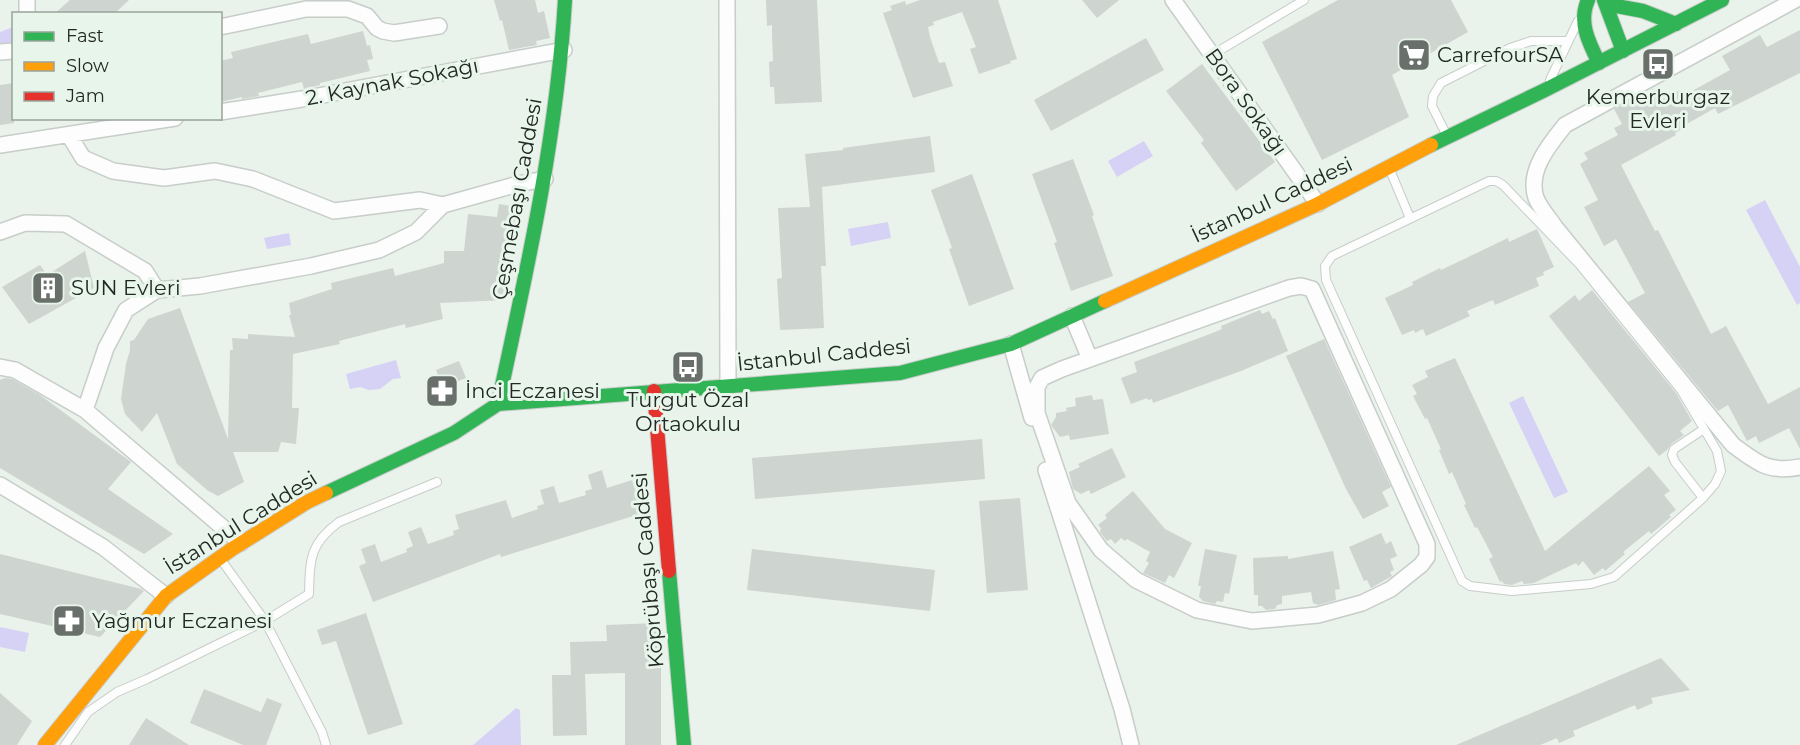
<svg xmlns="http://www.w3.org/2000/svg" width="1800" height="745" font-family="Montserrat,sans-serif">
	<rect width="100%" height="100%" fill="#eaf2ec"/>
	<path fill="#d5d2f5" d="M13,27V42L0,48V32Z
		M1144,141L1153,156L1117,177L1108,161Z
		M1765,200L1800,267V303L1797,305L1746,210Z
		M888,222L891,238L851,246L848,229Z
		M289,233L291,245L267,249L264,238Z
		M396,360L401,378L393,379L380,389L369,390L360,387L350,389L346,374Z
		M1523,396L1568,492L1554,498L1509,403Z
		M0,627L29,633L25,652L0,647Z
		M516,708L520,710L521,745H473Z"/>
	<path fill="#ced4cf" d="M70,0H129L114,14H54Z
		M494,0H535L538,13L544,11L550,38L536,41L537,45L509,50L502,20L500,21Z
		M766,0H817L822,102L775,104L774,87H770L769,62L773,61L772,34V25L767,26Z
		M920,0H998L1017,59L1010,61L1011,63L979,74L970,49L976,47L962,12L933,22L934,25L928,27L930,37L939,63L945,62L953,86L913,98L883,13L892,10L890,6L905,1L906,5Z
		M1082,0H1119L1097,18Z
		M1338,0H1451L1468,32L1392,75L1409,117L1322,160L1262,42Z
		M1800,30V73L1718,114L1715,108L1683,126L1684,128L1675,133L1676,135L1621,165L1655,231L1658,230L1711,334L1726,326L1768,404L1800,387V449L1789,428L1759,443L1756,436L1747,441L1728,405L1718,411L1628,302L1645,293L1616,239L1604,246L1584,207L1598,200L1580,164L1588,159L1584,153L1618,135L1614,128L1622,124L1614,109L1653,89L1659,101L1680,90L1683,96L1730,70L1722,56L1760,35L1767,47Z
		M363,31L367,46L370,45L373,59L367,60L370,71L320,83V85L304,89L302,82L258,93L259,96L242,99V97L220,102V61L233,58L231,52L308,34L311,44Z
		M1146,38L1164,70L1051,131L1034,100Z
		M1202,64L1275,162L1236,191L1201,143L1204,140L1166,91Z
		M14,83V123L0,125V85Z
		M930,136L935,172L822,187L826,266H821L824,328L780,330L777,279L782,278L778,208L810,207L805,154L843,150V148Z
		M1073,159L1094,215L1092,216L1113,276L1071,291L1054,243L1057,242L1032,174Z
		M972,174L1014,289L969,306L949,249L952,248L931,190Z
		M499,204L516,207L514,229L508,228L505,300L440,303L443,319L406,328L405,324L339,341L340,344L293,354L292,408H299L296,444L281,442L278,452H233L244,482L218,496L207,490L177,464L157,413L142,432L125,414L121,399L126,364L130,350V341L134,340L148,319L180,308L228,439L230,350H233L232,338L248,339V334L295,337L289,315H291L289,303L332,289L331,283L393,268L395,276L444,263V251H464L468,214L497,217Z
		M1537,229L1554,267L1543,272L1544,275L1536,278L1539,286L1495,305L1493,300L1467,311L1470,316L1426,336L1423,329L1415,333L1414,330L1402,335L1385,298L1413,285L1412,282L1440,268L1441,270L1508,238L1509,242Z
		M85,251L94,288L29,324L2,287L40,265L47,275Z
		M1592,290L1676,393L1692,421L1680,431L1684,435L1671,444L1667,450L1659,456L1549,316L1575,295L1579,301Z
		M1260,310L1262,314L1269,311L1273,319L1275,318L1288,351L1241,371L1153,403L1152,399L1148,400L1147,398L1131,404L1121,378L1137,372L1134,362L1210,334L1222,329L1221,326Z
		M1324,339L1391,487L1382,492L1389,506L1363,519L1346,489L1286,356Z
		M1455,358L1545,551L1649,466L1670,491L1664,495L1676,510L1669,515L1671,517L1651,534L1649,531L1623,552L1625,554L1605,571L1603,568L1594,575L1583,561L1578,566L1576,563L1534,583L1524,584L1522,581L1512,585L1504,584L1502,581L1500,582L1489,559L1493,557L1477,527L1475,528L1464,505L1466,504L1452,472L1449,474L1439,450L1441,449L1427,418L1425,419L1413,396L1417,394L1412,385L1428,377L1425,371Z
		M459,361L466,378L442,387L436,370Z
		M5,378L12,379L40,395L131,462L108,489L173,534L144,554L0,468V380Z
		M1092,395L1093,400L1103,399L1109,434L1070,440L1069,435L1060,437L1051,425L1056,417V413L1067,411L1066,408L1076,406L1075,398Z
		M982,439L985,479L755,499L752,458Z
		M1112,448L1126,477L1091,494L1089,490L1081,494L1073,489L1069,472L1080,467L1078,464Z
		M602,470L607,488L632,480L643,513L501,557L500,554L373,602L359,566L366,563L361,549L375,544L381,562L407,552L406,549L413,546L408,532L421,527L428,544L454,535L453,531L459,529L455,515L506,500L512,518L538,509L537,506L544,504L540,490L554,486L559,503L586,495L585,491L592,489L588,475Z
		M1133,491L1165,529L1192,543L1174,578L1169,575L1165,583L1143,573L1149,563L1146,561L1150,552L1127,539L1125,541L1121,538L1115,544L1111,539L1107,541L1100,532L1101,528L1098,525L1107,518L1105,515Z
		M1020,498L1028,590L987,593L979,501Z
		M1381,533L1386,544L1391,541L1397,556L1390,559L1394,570L1390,572L1392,576L1371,588L1367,580L1364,581L1349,547Z
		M752,549L935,570L930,611L747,590Z
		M1205,549L1237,555L1229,594L1225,593L1223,602L1217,601L1215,604L1203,601L1199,597L1201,586H1198Z
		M1333,551L1340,589L1335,590L1336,600L1318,605L1313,603L1311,592L1282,596V604L1277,605L1275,609L1266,610L1262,606H1258V595H1254L1253,558L1288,556V559Z
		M0,554L141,589L144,591L100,637L0,614Z
		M366,613L403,724L368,735L336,641L322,645L317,630Z
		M657,623V629H661L663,648H661V745H625V673L585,674L587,735L553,736L552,675H571L570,642L607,641L606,625Z
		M1661,658L1690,690L1651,698L1653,703L1637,710L1635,705L1573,731L1575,736L1559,743L1557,738L1540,745H1456Z
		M204,689L261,712L267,698L282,704L266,745H243L190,723Z
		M0,693L32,721L17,745H0Z
		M146,718L189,745H129Z"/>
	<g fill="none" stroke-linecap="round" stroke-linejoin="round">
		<defs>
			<path id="lane" d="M1212,55L1304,0
				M1550,80L1578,21
				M1446,134L1432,106L1433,96L1441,83L1510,48L1531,41H1567
				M1390,170L1410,218
				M1489,181H1496L1503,185L1580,265L1681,390L1717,451L1721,471L1715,484L1703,498L1614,577L1591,584L1512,591L1470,586L1462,581L1326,280L1325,266L1332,256Z
				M1703,498L1675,462L1672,455L1674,449L1704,429
				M222,561L265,621L322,732L326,745
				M65,745L88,712L117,692L147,679L265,621L309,594C310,560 309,544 339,522L437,482"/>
			<path id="street" d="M727,0L728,386
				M1173,0L1318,204
				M1795,0L1565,125C1549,145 1527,171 1536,198C1540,208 1549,218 1555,227L1733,445C1758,463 1767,473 1800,467
				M27,14V0
				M220,27L306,9H348L367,16L377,28L383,31L394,33L439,26
				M0,52L14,51
				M220,112L302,99L564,50
				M69,135L83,158L113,171L164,178L215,171L253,179L334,211L420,200L443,205L518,184L545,179
				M0,145L175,118
				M0,232L25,223L66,224L145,271L157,290
				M1301,286L1312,289L1427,544V557L1421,565L1391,589L1362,603L1318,615L1252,621L1197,610L1136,580L1101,550L1068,503L1037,413V387L1042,378L1062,369L1289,288Z
				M1072,316L1090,359
				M1011,344L1032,418
				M0,367L15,370L85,410L241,543
				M85,410L106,348L126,310L157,290L200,286L311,266L379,250L416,232L443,205
				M1046,470L1122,709L1131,745
				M0,485L103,547L166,596"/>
			<path id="fast" d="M1588,0C1578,22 1589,43 1599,63
				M1604,0L1623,51
				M1606,4L1643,11L1676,24
				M1431,145L1545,90L1722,0
				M498,404C527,270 557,137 565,0
				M326,493L454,433L498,404L900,373L1011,344L1105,301
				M669,571L684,745"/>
			<path id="slow" d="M1105,301L1318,204L1431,145
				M45,745L166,596L232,549L307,502L326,493"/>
			<path id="jam" d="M654,391L669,571"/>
		</defs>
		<use href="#lane" stroke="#c7cdc9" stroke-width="10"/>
		<use href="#street" stroke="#c7cdc9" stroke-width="18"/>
		<use href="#fast" stroke="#c7cdc9" stroke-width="16"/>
		<use href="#slow" stroke="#c7cdc9" stroke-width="16"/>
		<use href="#jam" stroke="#c7cdc9" stroke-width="16"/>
		<use href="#lane" stroke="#fcfdfc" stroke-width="8"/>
		<use href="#street" stroke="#fcfdfc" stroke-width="15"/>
		<use href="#fast" stroke="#30b455" stroke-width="14"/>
		<use href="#slow" stroke="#ff9f0a" stroke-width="14"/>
		<use href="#jam" stroke="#e5322d" stroke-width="14"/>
	</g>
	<defs>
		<symbol id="supermarket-square" viewBox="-11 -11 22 22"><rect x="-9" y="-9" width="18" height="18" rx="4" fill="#696f6a" stroke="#e7f5eb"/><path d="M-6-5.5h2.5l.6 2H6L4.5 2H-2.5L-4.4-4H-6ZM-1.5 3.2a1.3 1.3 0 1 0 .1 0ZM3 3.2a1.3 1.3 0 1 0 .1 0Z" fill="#fff"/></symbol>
		<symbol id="bus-square" viewBox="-11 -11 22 22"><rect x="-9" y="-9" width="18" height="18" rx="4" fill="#696f6a" stroke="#e7f5eb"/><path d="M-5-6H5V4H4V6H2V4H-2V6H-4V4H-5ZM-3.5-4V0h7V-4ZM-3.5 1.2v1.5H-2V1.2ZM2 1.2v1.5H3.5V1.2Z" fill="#fff"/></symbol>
		<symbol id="building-square" viewBox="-11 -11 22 22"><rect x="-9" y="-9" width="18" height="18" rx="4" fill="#696f6a" stroke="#e7f5eb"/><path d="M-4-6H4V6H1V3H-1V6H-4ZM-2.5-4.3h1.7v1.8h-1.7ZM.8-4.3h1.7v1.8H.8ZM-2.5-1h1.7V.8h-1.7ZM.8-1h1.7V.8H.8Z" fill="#fff"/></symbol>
		<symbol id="pharmacy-square" viewBox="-11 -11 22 22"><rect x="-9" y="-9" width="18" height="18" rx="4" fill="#696f6a" stroke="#e7f5eb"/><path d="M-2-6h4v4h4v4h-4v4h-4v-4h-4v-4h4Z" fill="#fff"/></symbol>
	</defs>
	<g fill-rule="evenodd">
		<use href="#supermarket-square" x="1395" y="36" width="38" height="38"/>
		<use href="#bus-square" x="1639" y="45" width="38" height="38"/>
		<use href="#building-square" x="29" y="269" width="38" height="38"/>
		<use href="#bus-square" x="669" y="348" width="38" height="38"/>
		<use href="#pharmacy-square" x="423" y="372" width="38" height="38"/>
		<use href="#pharmacy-square" x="50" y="602" width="38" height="38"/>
	</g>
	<g text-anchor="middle" stroke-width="6" stroke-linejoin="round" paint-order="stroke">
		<g font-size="21" fill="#232824" stroke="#e7f5eb" text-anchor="start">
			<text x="1437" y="62">CarrefourSA</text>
			<text x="1658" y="104" text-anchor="middle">Kemerburgaz<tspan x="1658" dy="24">Evleri</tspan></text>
			<text x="71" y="295">SUN Evleri</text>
			<text x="465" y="398">İnci Eczanesi</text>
			<text x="688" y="407" text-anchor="middle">Turgut Özal<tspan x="688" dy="24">Ortaokulu</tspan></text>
			<text x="92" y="628">Yağmur Eczanesi</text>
		</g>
		<g font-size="21" fill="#232824" stroke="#e7f5eb">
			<text transform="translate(392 82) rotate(-11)" y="7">2. Kaynak Sokağı</text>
			<text transform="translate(1246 102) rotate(55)" y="7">Bora Sokağı</text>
			<text transform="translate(517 199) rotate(-80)" y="7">Çeşmebaşı Caddesi</text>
			<text transform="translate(1272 200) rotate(-25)" y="7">İstanbul Caddesi</text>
			<text transform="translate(824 355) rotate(-6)" y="7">İstanbul Caddesi</text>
			<text transform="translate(241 523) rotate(-32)" y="7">İstanbul Caddesi</text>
			<text transform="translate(648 570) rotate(-95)" y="7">Köprübaşı Caddesi</text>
		</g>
	</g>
	<rect x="12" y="12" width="210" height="108" fill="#e7f5eb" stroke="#99a39b" stroke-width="1.5"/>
	<rect x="24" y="32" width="30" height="9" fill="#30b455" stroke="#99a39b" stroke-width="1.5"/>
	<text x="66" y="42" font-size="18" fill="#232824">Fast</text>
	<rect x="24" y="62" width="30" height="9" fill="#ff9f0a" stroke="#99a39b" stroke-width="1.5"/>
	<text x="66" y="72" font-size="18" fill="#232824">Slow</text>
	<rect x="24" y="92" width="30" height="9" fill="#e5322d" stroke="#99a39b" stroke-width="1.5"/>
	<text x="66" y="102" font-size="18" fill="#232824">Jam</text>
</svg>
